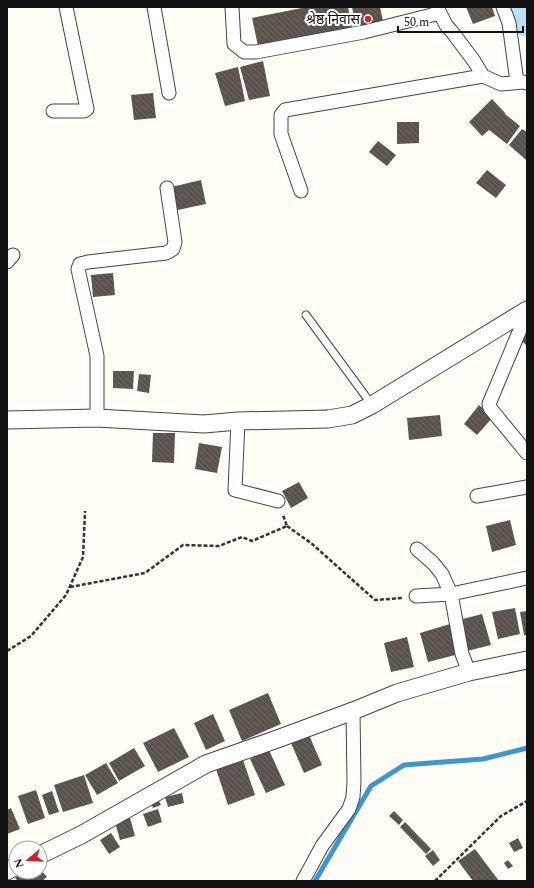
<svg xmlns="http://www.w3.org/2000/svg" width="534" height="888" font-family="Spectral,'Noto Sans Devanagari',serif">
	<defs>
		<pattern id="building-back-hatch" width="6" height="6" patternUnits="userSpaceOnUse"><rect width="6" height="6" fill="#5a524d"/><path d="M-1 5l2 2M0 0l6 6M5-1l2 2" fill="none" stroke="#6d6662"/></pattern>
	</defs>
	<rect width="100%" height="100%" fill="#fffdf5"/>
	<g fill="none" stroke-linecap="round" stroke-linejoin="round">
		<path stroke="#3f96cf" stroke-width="5" d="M315,881L371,786L404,765L483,759L527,748"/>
		<path stroke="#b9e0f7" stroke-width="30" d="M521,7L527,22"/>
	</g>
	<path fill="url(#building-back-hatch)" d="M307,7H348L352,28L258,46L252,18Z
		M352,7H380L384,26L356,28Z
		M466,7H492L495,16L473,24Z
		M263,61L270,96L249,100L240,67Z
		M238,67L245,101L225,106L215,73Z
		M153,93L156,118L134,120L131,95Z
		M492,99L505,113V114L520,126L507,144L489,130L482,136L469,122Z
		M397,122H419V143L397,144Z
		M522,129L527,132L526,160L509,145Z
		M378,141L396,155L387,166L369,152Z
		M487,170L506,185L496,198L476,183Z
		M201,180L206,204L173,211L167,188Z
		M113,273L115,295L93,297L91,275Z
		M527,329V344L526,345L518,337Z
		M113,371H134L133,389L113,388Z
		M139,374L151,375L149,393L137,391Z
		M479,405L493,417L477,435L464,424Z
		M440,415L442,436L409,440L407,418Z
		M153,433H175L174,463L152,462Z
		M199,443L222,447L217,473L195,469Z
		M299,482L308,498L291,508L282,491Z
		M510,520L516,545L492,552L486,526Z
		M515,608L520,634L498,639L492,612Z
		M527,611V635H524L520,612Z
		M482,614L491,645L467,651L459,620Z
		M450,624L459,654L428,662L420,633Z
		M407,637L414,667L391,672L384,643Z
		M268,693L281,724L242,741L229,710Z
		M213,714L225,741L206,750L194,723Z
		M174,728L189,757L158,772L143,743Z
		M309,735L322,765L304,773L291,743Z
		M134,748L145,766L119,781L109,763Z
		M269,750L285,785L266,793L250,759Z
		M242,757L255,795L228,805L215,766Z
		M106,763L118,783L97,795L85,775Z
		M84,775L93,803L63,812L54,785Z
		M36,790L45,818L28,824L18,796Z
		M52,791L59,812L49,815L42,795Z
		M182,793L184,803L168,807L165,797Z
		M157,798L161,805L153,808L150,801Z
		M11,808L20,829L7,834V810Z
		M158,809L162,822L148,827L143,814Z
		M394,811L403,820L399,825L389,816Z
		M130,818L135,836L120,840L115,822Z
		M405,822L431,849L426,854L400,827Z
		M111,833L120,847L109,854L100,840Z
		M518,838L523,848L514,852L509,843Z
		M475,849L499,881H473L458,861Z
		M433,850L440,860L433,866L425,856Z
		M508,860L513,866L508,869L504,863Z
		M40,869L47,877L42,881H18L15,878L23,872H40Z"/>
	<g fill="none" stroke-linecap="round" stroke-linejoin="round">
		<defs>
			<path id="service" d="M306,315L372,405"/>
			<path id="minor" d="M154,7L169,93
				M232,7L234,44L244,52H256L364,32L440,13
				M437,7L446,25L453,33L474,61L483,76L501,84L523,82L527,83
				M503,7L509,23L517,82
				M53,111H84L87,109L66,7
				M301,191L281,134V115L285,110L483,76
				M7,262L13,255
				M527,313L489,404L490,408L527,453
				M97,418V356L78,269L80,264L88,262L166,253L173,249L175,242L167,188
				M238,421L235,490L278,501
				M477,496L527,487
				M416,596L451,594L442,574L433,563L417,549
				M469,672L462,654L451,594L527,578
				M303,881L322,846L349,809L353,797L354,782L353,711"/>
			<path id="tertiary" d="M7,420L97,418L204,424L238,421L328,419L352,415L372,405L527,310
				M40,855L81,835L206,764L280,738L353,711L397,693L469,672L527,660
				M7,871L16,866"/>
		</defs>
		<use href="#service" stroke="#444" stroke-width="9"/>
		<use href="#minor" stroke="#444" stroke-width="15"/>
		<use href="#tertiary" stroke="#444" stroke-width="19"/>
		<path stroke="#333" stroke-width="2.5" stroke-dasharray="4 2" stroke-linecap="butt" d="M287,526L311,543L375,600L403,598
			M70,587L145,573L183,545L219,546L242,537L252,541L287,526L283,515
			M7,651L31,636L66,595L83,557L85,511
			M435,881L501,816L527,801"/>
		<use href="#service" stroke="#fff" stroke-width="7"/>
		<use href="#minor" stroke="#fff" stroke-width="13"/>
		<use href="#tertiary" stroke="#fff" stroke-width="17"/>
	</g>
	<circle fill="#c4262e" stroke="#fff" stroke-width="1.5" cx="368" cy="19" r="4"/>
	<g text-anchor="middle" stroke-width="4" stroke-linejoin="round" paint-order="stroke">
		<g font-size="14" fill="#111" stroke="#fff" text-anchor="end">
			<text x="360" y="24">श्रेष्ठ निवास</text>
		</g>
	</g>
	<rect width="534" height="888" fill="none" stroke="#111111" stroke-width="16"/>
	<g transform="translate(28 860) rotate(251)"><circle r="19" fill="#ffffff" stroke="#a0a0a0"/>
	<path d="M0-3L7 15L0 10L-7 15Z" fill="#c4262e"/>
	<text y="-6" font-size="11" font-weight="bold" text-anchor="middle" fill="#111111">N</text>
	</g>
	<path d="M398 26v6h125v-6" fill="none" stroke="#111111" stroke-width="2"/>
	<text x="404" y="26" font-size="12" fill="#111111" stroke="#ffffff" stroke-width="3" paint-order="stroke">50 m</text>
</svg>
